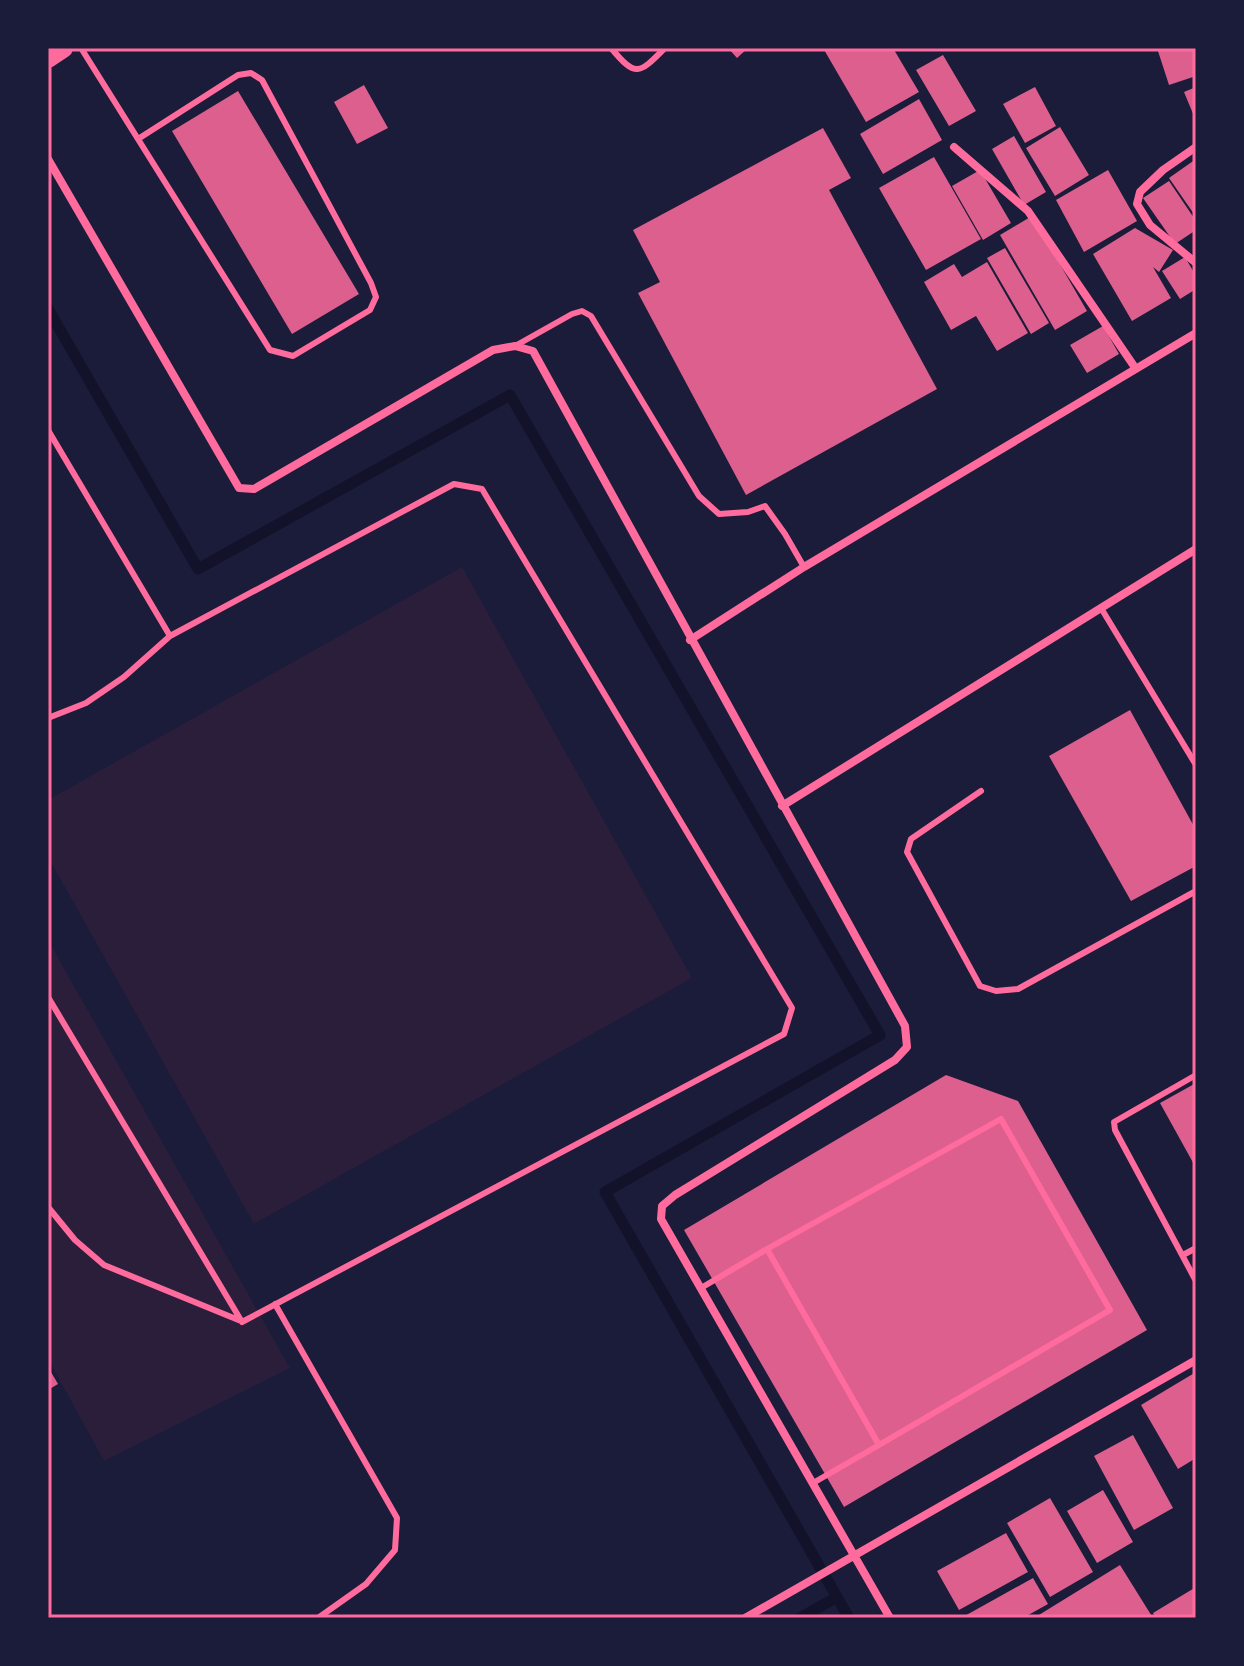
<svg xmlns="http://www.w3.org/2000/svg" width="1244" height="1666" viewBox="0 0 1244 1666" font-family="'Alegreya Sans',sans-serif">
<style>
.green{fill:#2a1e3b}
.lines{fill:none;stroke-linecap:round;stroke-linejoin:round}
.stream{stroke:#12122b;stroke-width:11}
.building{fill:#dd5f8e}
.service{stroke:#ff6b9d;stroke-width:6}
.minor{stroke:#ff6b9d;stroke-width:8}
.primary{stroke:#ff6b9d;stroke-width:20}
.neatline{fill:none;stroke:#ff6b9d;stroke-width:3}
</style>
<rect width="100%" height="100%" fill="#1b1b3a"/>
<path class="green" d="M 462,567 L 692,978 L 254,1224 L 48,857 L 48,800 Z
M 48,940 L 290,1368 L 104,1461 L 48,1359 Z"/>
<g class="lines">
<path class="stream" d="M 48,309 L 198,569 L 510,395 L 880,1035 L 605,1192 L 849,1618
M 800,1618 L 837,1597"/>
</g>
<path class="building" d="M 728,48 L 748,48 L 737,58 Z
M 823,48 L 893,48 L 919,92 L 866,122 Z
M 1157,48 L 1196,48 L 1196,76 L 1169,85 Z
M 943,55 L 976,111 L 949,126 L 916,70 Z
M 364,85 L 388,128 L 357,144 L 334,102 Z
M 1035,87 L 1056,126 L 1025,143 L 1003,104 Z
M 1196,87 L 1196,121 L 1184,92 Z
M 238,91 L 359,294 L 292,334 L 172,131 Z
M 919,99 L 942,140 L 883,174 L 860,134 Z
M 1060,127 L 1089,175 L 1055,196 L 1026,148 Z
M 823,128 L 851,178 L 829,190 L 937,389 L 746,495 L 638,293 L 660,282 L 633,230 Z
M 1014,136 L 1046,192 L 1024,205 L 992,149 Z
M 934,157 L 981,239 L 926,270 L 879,188 Z
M 1196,159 L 1196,217 L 1169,178 Z
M 980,170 L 1011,223 L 983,240 L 952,186 Z
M 1108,170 L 1137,221 L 1084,252 L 1056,200 Z
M 1169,181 L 1196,221 L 1196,230 L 1175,244 L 1143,198 Z
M 1032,216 L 1087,311 L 1055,330 L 1000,235 Z
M 1135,228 L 1173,250 L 1159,272 L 1153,267 L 1171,298 L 1132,321 L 1093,254 Z
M 1005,248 L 1049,323 L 1031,334 L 987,258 Z
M 1185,257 L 1196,276 L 1196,289 L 1180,299 L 1162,271 Z
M 987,262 L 1028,333 L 997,351 L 976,316 L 951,330 L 924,282 L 954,264 L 962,277 Z
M 1103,326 L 1119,354 L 1087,373 L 1070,345 Z
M 1130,710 L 1196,830 L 1196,866 L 1131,901 L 1049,756 Z
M 946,1075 L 1018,1101 L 1147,1330 L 844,1507 L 684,1230 Z
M 1196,1083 L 1196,1168 L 1160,1103 Z
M 48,1367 L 58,1384 L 48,1390 Z
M 1196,1372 L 1196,1458 L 1178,1469 L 1141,1405 Z
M 1133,1435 L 1173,1508 L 1134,1530 L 1094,1456 Z
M 1103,1490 L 1133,1542 L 1097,1563 L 1067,1511 Z
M 1050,1498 L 1093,1572 L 1050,1597 L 1007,1523 Z
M 1006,1533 L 1028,1572 L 959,1610 L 937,1571 Z
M 1120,1565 L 1153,1618 L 1034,1618 Z
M 1033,1578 L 1048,1604 L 1023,1618 L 961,1618 Z
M 1196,1587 L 1196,1618 L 1156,1618 L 1153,1613 Z"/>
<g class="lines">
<path class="service" d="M 81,48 L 270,350 L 293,356 L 370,310 L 376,297 L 371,283 L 262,80 L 251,73 L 238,75 L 138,139
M 611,48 C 636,78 639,74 665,48
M 515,346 L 572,314 L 582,311 L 591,316 L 699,496 L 719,514 L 748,512 L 765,506 L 785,534 L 804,567
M 48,430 L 170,636
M 1101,608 L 1196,765
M 48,718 L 86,703 L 124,677 L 170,636 L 454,484 L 482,489 L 792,1008 L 784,1034 L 242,1322
M 981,791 L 911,839 L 907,852 L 980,986 L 996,991 L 1018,989 L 1196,891
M 48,997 L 242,1322
M 1196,1075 L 1114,1122 L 1115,1130 L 1196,1281
M 48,1207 L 75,1240 L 104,1265 L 241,1321
M 1183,1255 L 1196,1248
M 701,1288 L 767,1249 L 879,1445 L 1110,1310 L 1001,1119 L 767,1249
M 275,1304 L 397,1518 L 395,1550 L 366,1584 L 318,1618
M 813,1483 L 879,1445"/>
<path class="minor" d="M 954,147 L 1028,211 L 1136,369
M 1196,147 L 1163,170 L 1140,192 L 1137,204 L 1150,225 L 1196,263
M 48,159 L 239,488 L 254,489 L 493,350 L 515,346 L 533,351 L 905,1026 L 907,1047 L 895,1060 L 675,1195 L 662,1206 L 661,1219 L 890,1618
M 690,640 L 804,567 L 1196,333
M 782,806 L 1196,549
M 745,1618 L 1196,1360"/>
<path class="primary" d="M 48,58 L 63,48"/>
</g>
<rect width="1244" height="1666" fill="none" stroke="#1b1b3a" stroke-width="100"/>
<rect x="50" y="50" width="1144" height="1566" class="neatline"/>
</svg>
